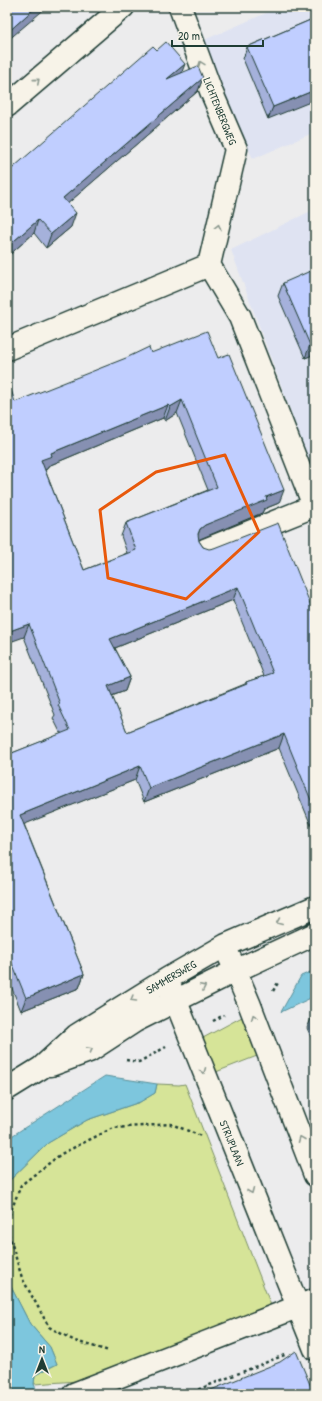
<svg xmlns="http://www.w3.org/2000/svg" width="322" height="1401" viewBox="0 0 322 1401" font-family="'Patrick Hand',sans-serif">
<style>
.built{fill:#dfe3f2}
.green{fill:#d6e498;stroke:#7a9066}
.water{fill:#7dc6dd;stroke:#578f99}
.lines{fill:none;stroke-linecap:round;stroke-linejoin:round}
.minor-casing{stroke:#1f3d34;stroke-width:25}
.path{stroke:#1f3d34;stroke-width:2.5;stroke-dasharray:3 3;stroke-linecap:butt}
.minor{stroke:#f7f3e8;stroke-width:22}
.wall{fill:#a5b1db;stroke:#1f3d34;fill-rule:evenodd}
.shaded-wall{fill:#8690b2;stroke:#1f3d34}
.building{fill:#c0ceff;stroke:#1f3d34;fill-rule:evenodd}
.oneway{stroke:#8b988e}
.marked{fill:none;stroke:#e8590c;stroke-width:3;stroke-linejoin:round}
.labels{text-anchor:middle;stroke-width:3.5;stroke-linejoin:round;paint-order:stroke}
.street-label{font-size:11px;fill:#1f3d34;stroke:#f7f3e8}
</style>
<rect width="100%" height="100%" fill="#ececed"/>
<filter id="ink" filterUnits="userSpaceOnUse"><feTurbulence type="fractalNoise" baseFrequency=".025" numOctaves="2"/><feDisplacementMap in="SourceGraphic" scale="8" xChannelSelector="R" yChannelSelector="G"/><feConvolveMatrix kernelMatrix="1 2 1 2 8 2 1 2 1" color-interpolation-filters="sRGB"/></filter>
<g filter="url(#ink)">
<path class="built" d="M 280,7 L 315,7 L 315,132 L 253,159 L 202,41 Z
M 315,209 L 315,477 L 231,250 Z"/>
<path class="green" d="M 242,1017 L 257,1056 L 216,1072 L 203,1038 Z
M 157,1084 L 179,1085 L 185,1084 L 272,1308 L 78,1381 L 34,1384 L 35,1375 L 57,1364 L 50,1347 L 30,1324 L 7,1279 L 7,1183 L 48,1143 L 87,1120 L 140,1102 L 155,1093 Z"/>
<path class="water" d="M 315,970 L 315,996 L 281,1012 L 301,976 Z
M 105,1076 L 157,1084 L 155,1093 L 140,1102 L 87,1120 L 48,1143 L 7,1183 L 7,1139 Z
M 7,1279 L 30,1324 L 50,1347 L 57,1364 L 35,1375 L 34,1384 L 38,1394 L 7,1394 Z"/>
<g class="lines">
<defs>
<path id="minor" d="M 180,7 L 211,91 L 236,149 L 209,265
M 7,106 L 123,7
M 7,349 L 209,265
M 205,550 L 314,506 L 240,317 L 209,265
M 230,958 L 249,1003 L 315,1175
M 167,979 L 315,1349
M 51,1065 L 89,1051 L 135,1021 L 235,971 L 315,934
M 7,1089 L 41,1068 L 77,1035 L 167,979 L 226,945 L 315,907
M 74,1394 L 315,1300"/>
</defs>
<use href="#minor" class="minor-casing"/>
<path class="path" d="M 273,991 L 279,981
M 213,1021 L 224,1015
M 126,1060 L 139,1062 L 166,1047
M 7,1221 L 21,1185 L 61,1154 L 113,1128 L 171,1124 L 201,1136
M 7,1228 L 22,1278 L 49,1327 L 75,1341 L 109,1351
M 187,1394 L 287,1354"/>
<use href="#minor" class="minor"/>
</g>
<path class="wall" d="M 315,18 L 268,119 L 243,59 L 247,47 Z
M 157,50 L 182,73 L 203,78 L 198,91 L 68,203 L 71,227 L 46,248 L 34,233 L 7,257 L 7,173 Z
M 283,283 L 315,354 L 305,358 L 278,296 Z
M 151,353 L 279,503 L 264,509 L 262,513 L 200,539 L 198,540 L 199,541 L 203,547 L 315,616 L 315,835 L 279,748 L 144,802 L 135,780 L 24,824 L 84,974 L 79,988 L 21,1011 L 7,976 L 7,755 L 61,734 L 53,718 L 55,715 L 24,637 L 15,402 ZM 177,413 L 208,490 L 126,523 L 121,536 L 127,553 L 84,570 L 45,470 L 47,469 L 48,466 L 163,418 L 165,421 ZM 233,600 L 264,676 L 246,682 L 245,684 L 127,732 L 112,696 L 125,691 L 130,677 L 115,648 Z
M 315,1017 L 315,1046 L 307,1028 L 311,1019 Z"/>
<path class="shaded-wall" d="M 36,7 L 47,7 L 7,41 L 7,33 Z
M 185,64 L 180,77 L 167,79 Z
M 203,78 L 198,91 L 58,212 L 63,198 Z
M 315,90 L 315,100 L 268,119 L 273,107 Z
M 76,213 L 71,227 L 46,248 L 51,234 Z
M 38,220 L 34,233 L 7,257 L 7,247 Z
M 315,343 L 315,354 L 305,358 L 310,345 Z
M 182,400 L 177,413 L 165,421 L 170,407 Z
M 168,405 L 163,418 L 48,466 L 47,469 L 36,474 L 41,460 L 51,453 Z
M 284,490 L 279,503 L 264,509 L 262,513 L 200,539 L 195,543 L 200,529 L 205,525 L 266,497 Z
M 238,587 L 233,600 L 105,652 L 110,639 Z
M 29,624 L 24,637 L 7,643 L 7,632 Z
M 130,677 L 125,691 L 103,699 L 108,686 Z
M 284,734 L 279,748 L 144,802 L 149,788 Z
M 140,766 L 135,780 L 15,828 L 20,815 Z
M 84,974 L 79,988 L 21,1011 L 26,998 Z"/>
<path class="building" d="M 7,7 L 36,7 L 7,33 Z
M 315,18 L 315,90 L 273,107 L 247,47 Z
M 166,42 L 185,64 L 167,79 L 198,66 L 203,78 L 63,198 L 76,213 L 51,234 L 38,220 L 7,247 L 7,173 L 153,46 L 157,50 Z
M 315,269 L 315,343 L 310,345 L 283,283 Z
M 207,331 L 218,358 L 229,354 L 284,490 L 266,497 L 267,500 L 205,525 L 200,529 L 198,534 L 199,541 L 203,547 L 209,549 L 214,548 L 278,523 L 315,616 L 315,810 L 284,734 L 149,788 L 140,766 L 20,815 L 84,974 L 26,998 L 7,951 L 7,755 L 70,730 L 58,705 L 60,704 L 29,624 L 7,632 L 7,377 L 15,402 L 126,358 L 149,347 L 151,353 ZM 182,400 L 217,487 L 126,523 L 136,550 L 84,570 L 41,460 L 52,456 L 51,453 L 168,405 L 170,407 ZM 238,587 L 273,673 L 246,682 L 247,684 L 127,732 L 108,686 L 130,677 L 110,639 Z
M 315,1017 L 315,1028 L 311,1019 Z
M 296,1351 L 314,1394 L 201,1394 L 280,1362 Z"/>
<defs><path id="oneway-chevron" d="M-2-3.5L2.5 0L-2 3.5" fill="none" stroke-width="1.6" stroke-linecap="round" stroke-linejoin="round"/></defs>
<g class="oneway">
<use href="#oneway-chevron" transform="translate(201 64) rotate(-110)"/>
<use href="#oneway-chevron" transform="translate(37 81) rotate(-41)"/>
<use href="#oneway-chevron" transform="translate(218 227) rotate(-77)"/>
<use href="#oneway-chevron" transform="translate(279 922) rotate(157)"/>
<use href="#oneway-chevron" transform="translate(203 987) rotate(-26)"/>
<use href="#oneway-chevron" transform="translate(133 999) rotate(149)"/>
<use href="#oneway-chevron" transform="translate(254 1017) rotate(-111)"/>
<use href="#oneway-chevron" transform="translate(90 1050) rotate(-28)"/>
<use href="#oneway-chevron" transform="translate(203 1071) rotate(68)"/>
<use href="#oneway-chevron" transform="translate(301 1139) rotate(-112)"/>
<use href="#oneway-chevron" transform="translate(251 1191) rotate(68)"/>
</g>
</g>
<path class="marked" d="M 225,455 L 259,532 L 186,599 L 108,578 L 100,510 L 156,472 Z"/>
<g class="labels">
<g class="street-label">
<text transform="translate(220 111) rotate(68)" y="4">LICHTENBERGWEG</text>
<text transform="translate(171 977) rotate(-30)" y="4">SAMMERSWEG</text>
<text transform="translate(232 1143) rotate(68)" y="4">STRIJPLAAN</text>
</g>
</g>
<rect width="322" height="1401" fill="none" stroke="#f7f3e8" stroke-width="24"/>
<rect x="12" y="12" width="298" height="1377" fill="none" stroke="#1f3d34" stroke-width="1.5" filter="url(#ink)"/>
<g transform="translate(42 1359)" stroke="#f7f3e8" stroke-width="3" paint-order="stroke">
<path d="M0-3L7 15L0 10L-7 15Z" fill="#1f3d34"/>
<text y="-6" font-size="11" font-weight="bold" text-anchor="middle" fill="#1f3d34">N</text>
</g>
<path d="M172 40v6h91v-6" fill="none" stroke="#1f3d34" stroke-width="2"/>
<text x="178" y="40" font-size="12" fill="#1f3d34" stroke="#f7f3e8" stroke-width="3" paint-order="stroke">20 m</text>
</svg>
